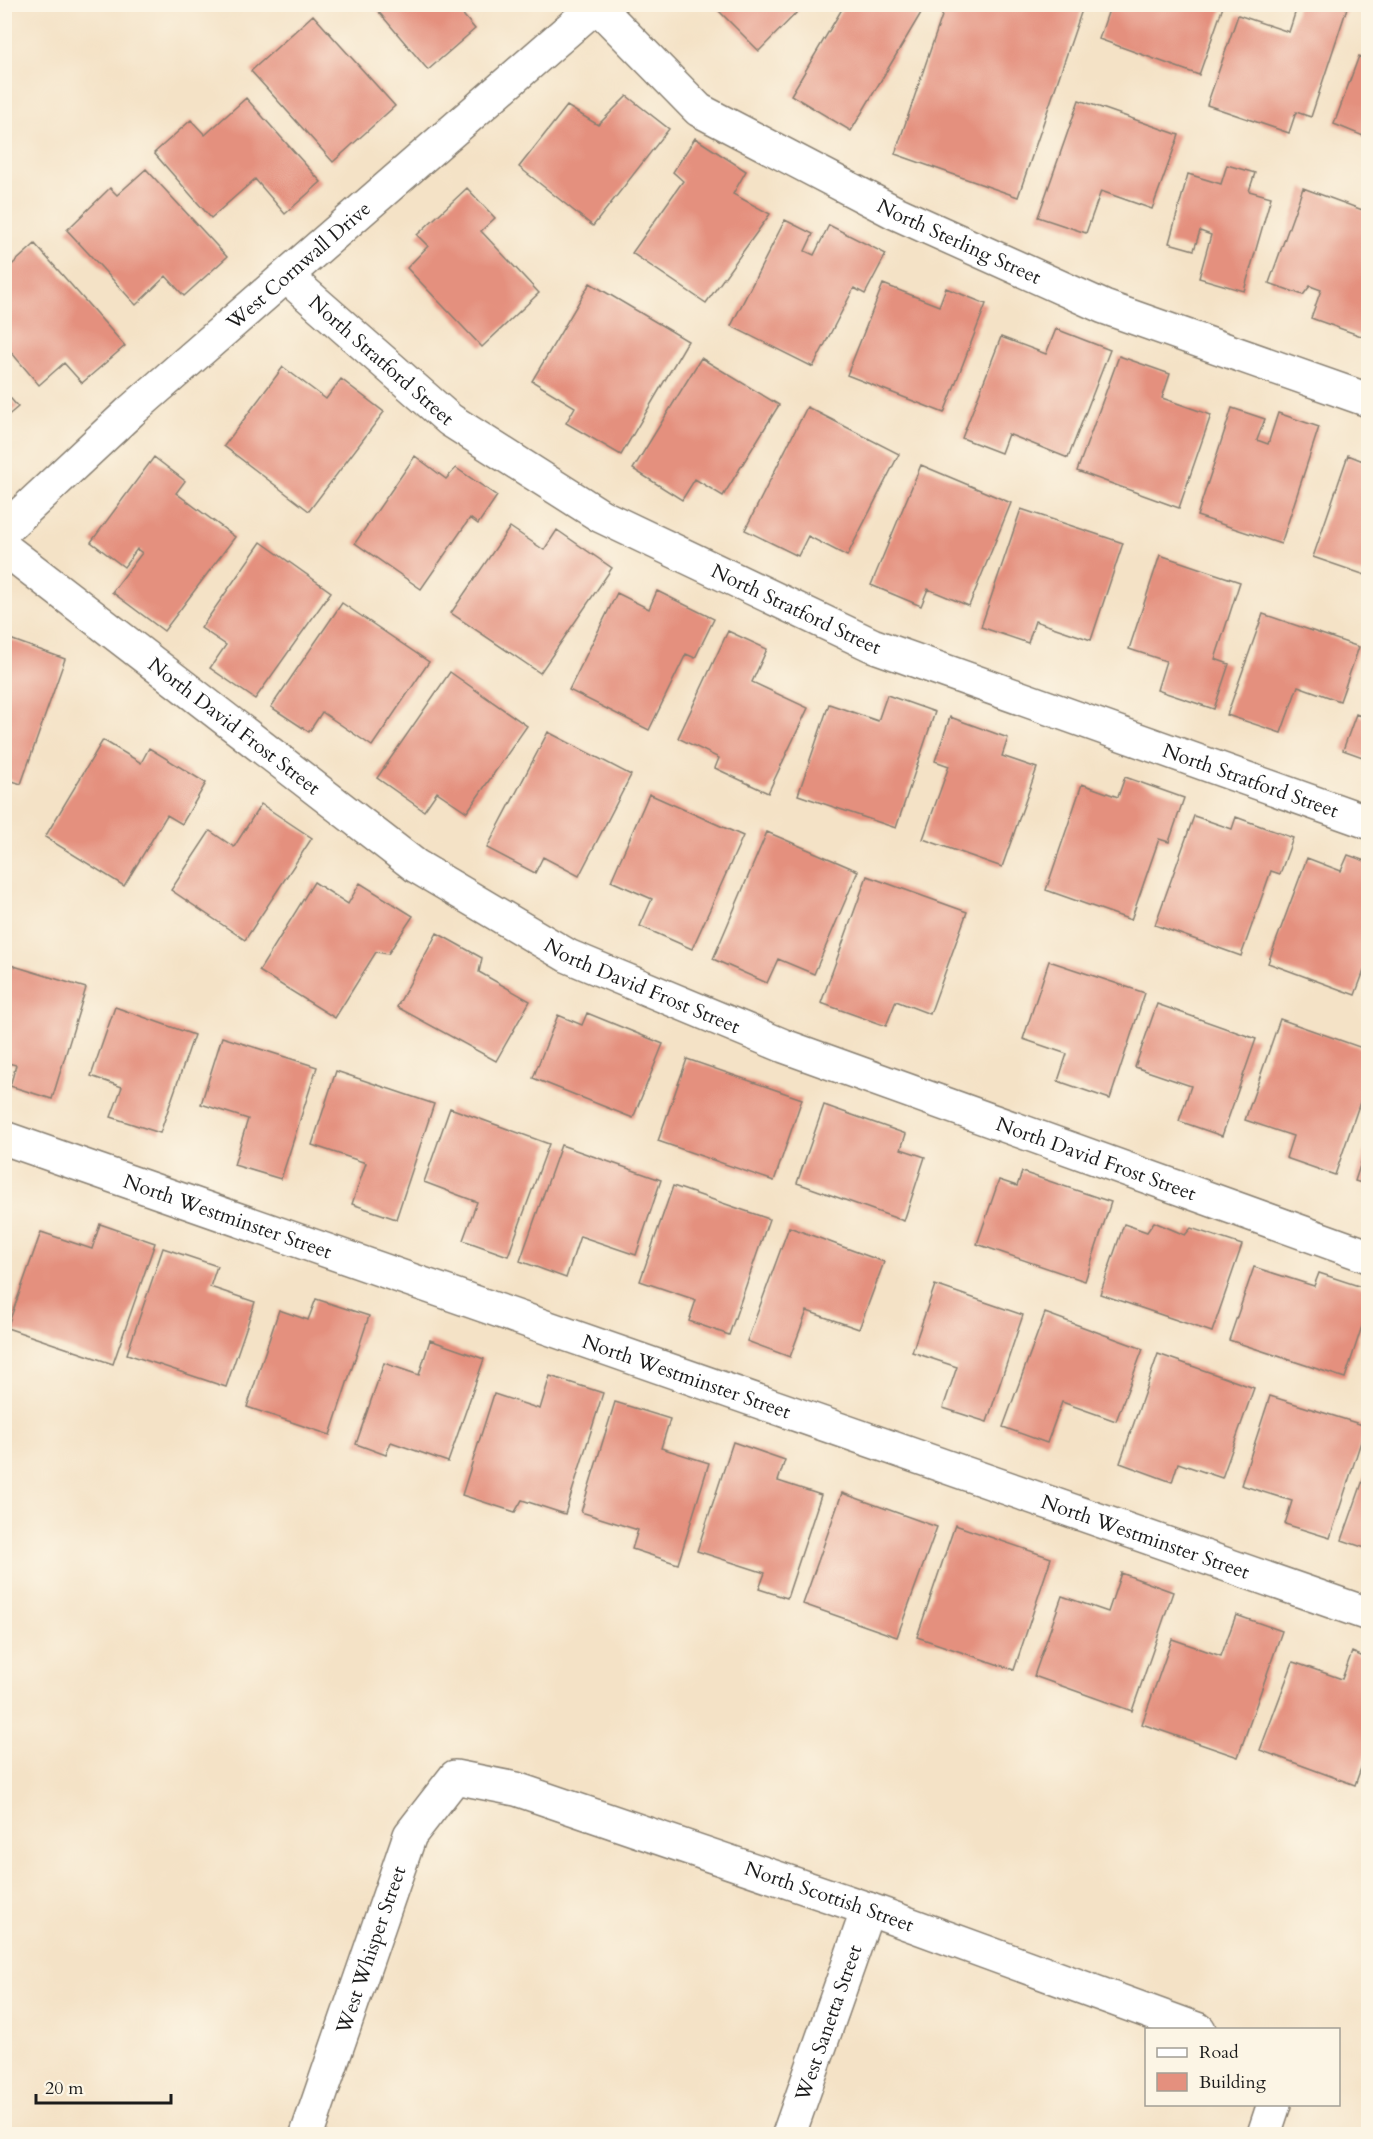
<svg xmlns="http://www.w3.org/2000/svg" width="1373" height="2139" viewBox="0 0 1373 2139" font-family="Cardo,serif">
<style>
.building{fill:#e4907e}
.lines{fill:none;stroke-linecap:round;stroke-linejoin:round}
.street-casing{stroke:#887f71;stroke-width:36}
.street{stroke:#fff;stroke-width:33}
.labels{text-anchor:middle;stroke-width:4.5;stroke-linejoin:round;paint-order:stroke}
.street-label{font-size:20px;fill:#1c1c1c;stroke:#fcf5e5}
</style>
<rect width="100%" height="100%" fill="#fcf5e5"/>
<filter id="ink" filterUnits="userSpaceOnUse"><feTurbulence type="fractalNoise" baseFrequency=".0167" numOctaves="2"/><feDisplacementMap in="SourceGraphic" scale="12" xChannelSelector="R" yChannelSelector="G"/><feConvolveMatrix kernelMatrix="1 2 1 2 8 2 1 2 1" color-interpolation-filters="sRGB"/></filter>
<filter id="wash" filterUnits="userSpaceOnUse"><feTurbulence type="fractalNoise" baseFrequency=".008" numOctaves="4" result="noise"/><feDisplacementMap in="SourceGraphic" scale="24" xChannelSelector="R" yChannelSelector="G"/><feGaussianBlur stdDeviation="1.35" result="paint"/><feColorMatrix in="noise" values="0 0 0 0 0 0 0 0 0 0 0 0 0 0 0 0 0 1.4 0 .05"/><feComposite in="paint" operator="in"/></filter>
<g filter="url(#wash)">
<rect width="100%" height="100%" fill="#f4e2c6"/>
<g id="blocks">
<path class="building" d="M 372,4 L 454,4 L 475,29 L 428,70 Z
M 712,4 L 805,4 L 759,51 Z
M 845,4 L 906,4 L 921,13 L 851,131 L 791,95 Z
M 946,4 L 1084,4 L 1018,197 L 895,154 Z
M 1111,4 L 1224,4 L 1199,75 L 1099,39 Z
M 1298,4 L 1348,5 L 1311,117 L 1296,112 L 1289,133 L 1207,105 L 1238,15 L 1289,32 Z
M 313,15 L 395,106 L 333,162 L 251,71 Z
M 1359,56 L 1368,60 L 1368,138 L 1334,124 Z
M 627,96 L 669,129 L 593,226 L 519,167 L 567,106 L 598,125 Z
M 246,98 L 321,182 L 285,214 L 255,179 L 211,218 L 154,153 L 191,120 L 205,135 Z
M 1079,100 L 1179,135 L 1152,209 L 1101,191 L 1086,233 L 1038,217 Z
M 695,138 L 746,171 L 733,194 L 770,214 L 706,303 L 632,253 L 683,181 L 673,172 Z
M 1227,165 L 1255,173 L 1249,191 L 1271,197 L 1244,291 L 1199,278 L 1211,235 L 1200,231 L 1194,250 L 1169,243 L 1188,174 L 1221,184 Z
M 146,169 L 227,257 L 184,296 L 166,276 L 136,305 L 67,230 L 110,188 L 117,195 Z
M 467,188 L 495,218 L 481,231 L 539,293 L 482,347 L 407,268 L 428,246 L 417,235 Z
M 1303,188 L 1368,212 L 1368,324 L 1364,337 L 1311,318 L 1321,290 L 1310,286 L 1303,295 L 1269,283 Z
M 785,220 L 813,234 L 805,251 L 814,255 L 829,225 L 886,254 L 865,294 L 854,288 L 813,367 L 731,326 Z
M 35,244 L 125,346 L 82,383 L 64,363 L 39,385 L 5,345 L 5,271 Z
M 590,283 L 688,341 L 621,455 L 566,423 L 575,407 L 532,381 Z
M 883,284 L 939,306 L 946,288 L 986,304 L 944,413 L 847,375 Z
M 1056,329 L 1110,350 L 1068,458 L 1008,434 L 1001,453 L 962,438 L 1001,337 L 1046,354 Z
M 1119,356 L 1170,374 L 1162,398 L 1211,415 L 1179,508 L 1077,471 Z
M 701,358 L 779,405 L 723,496 L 695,479 L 682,500 L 633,469 Z
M 283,367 L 326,399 L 341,379 L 384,412 L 309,511 L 224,446 Z
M 5,392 L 18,407 L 5,418 Z
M 807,407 L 899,454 L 847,556 L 808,536 L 798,556 L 745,530 Z
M 1232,408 L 1265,419 L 1257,440 L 1268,444 L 1278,413 L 1319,427 L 1281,544 L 1197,516 Z
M 1348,455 L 1368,463 L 1368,576 L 1313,557 Z
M 415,456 L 446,479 L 456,468 L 497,496 L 478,524 L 470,518 L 421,589 L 355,543 Z
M 154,457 L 185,481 L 176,493 L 235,537 L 164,631 L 112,592 L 142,553 L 137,549 L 124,567 L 91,542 Z
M 921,465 L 1011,503 L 969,606 L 928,589 L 921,606 L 871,585 Z
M 1021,509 L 1123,543 L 1091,640 L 1035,621 L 1028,643 L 981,627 Z
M 510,527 L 544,550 L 557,530 L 612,568 L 540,673 L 451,613 Z
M 261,542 L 331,592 L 255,699 L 210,668 L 226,645 L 201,628 Z
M 1160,555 L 1240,582 L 1215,659 L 1229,664 L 1214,709 L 1157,690 L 1166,661 L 1129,649 Z
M 657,591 L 714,619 L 695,658 L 686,654 L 649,730 L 569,690 L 617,593 L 649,609 Z
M 342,603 L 429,662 L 372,746 L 322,712 L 309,732 L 271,707 Z
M 1263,614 L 1359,647 L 1340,701 L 1298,686 L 1281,733 L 1227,715 Z
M 728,631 L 767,649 L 752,682 L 808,708 L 768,793 L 715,768 L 719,758 L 678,738 Z
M 10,639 L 65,659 L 21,784 L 4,778 L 4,655 Z
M 450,672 L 527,726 L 467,812 L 437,792 L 424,811 L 377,778 Z
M 887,695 L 935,712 L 896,828 L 798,795 L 829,704 L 878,721 Z
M 1368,710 L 1368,759 L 1343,750 L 1356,714 L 1366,718 Z
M 950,717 L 1008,738 L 1002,756 L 1037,768 L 1002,867 L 923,839 L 949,766 L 935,761 Z
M 548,732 L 631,775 L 579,876 L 543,857 L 535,873 L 487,848 Z
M 103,740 L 141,763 L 149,748 L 206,783 L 182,824 L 167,815 L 124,886 L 45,837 Z
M 1125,777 L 1184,798 L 1169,842 L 1159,839 L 1131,920 L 1046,890 L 1082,784 L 1118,797 Z
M 649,794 L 743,836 L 692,949 L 640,926 L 652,899 L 611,881 Z
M 261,804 L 312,838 L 245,940 L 171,890 L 210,831 L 234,847 Z
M 1194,816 L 1232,829 L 1236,817 L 1293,838 L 1280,874 L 1271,871 L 1241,956 L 1155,925 Z
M 767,832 L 858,871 L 814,974 L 778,959 L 767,983 L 713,959 Z
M 1348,855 L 1368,862 L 1368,960 L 1355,995 L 1268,963 L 1307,858 L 1341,871 Z
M 867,876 L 967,912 L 930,1014 L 896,1001 L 886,1026 L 821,1003 Z
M 314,882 L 348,904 L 360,883 L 413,916 L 388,954 L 376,952 L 335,1018 L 259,971 Z
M 437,933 L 482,958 L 479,972 L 530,1001 L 496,1061 L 397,1007 Z
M 1049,961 L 1145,993 L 1110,1099 L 1058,1081 L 1067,1054 L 1023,1039 Z
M 4,963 L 86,988 L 52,1099 L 10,1086 L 16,1065 L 4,1062 Z
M 1157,1004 L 1256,1039 L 1222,1136 L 1179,1121 L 1191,1086 L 1135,1067 Z
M 115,1007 L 194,1035 L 160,1133 L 111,1117 L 122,1087 L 91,1076 Z
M 587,1013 L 663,1044 L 633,1118 L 533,1078 L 558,1015 L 582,1025 Z
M 1280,1019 L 1368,1050 L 1368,1079 L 1335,1175 L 1286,1158 L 1293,1136 L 1245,1120 Z
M 222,1037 L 317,1067 L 281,1179 L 234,1165 L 248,1119 L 201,1104 Z
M 687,1059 L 802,1099 L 774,1181 L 658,1141 Z
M 336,1071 L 434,1104 L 396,1219 L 352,1204 L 366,1163 L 312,1145 Z
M 824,1105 L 906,1134 L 901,1149 L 925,1157 L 904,1221 L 797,1183 Z
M 450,1108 L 549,1144 L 508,1256 L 463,1240 L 477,1202 L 424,1182 Z
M 1368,1141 L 1368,1185 L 1355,1181 Z
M 561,1145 L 661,1180 L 636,1255 L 580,1236 L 566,1278 L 520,1261 Z
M 1022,1172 L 1111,1202 L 1085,1281 L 977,1244 L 999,1180 L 1017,1186 Z
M 673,1186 L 769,1219 L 729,1335 L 689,1321 L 696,1300 L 640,1281 Z
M 1154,1222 L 1185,1235 L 1191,1228 L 1242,1245 L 1212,1332 L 1100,1294 L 1124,1224 L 1147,1232 Z
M 100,1224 L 155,1243 L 113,1364 L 7,1328 L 41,1232 L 92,1249 Z
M 789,1227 L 884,1262 L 859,1329 L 807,1311 L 790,1357 L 747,1341 Z
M 163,1248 L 217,1266 L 210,1287 L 255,1302 L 226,1387 L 127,1354 Z
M 1254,1267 L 1314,1286 L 1319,1273 L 1368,1289 L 1368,1308 L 1345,1378 L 1229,1340 Z
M 935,1285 L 1023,1315 L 987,1422 L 943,1408 L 957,1367 L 912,1352 Z
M 316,1299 L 369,1316 L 330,1435 L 247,1407 L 279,1310 L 308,1320 Z
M 1045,1313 L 1143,1349 L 1116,1421 L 1062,1402 L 1047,1443 L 1003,1427 Z
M 430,1340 L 484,1359 L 448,1462 L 391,1442 L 386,1455 L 356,1444 L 384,1363 L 419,1375 Z
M 1158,1354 L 1254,1388 L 1222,1478 L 1178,1463 L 1172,1482 L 1120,1463 Z
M 550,1376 L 603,1393 L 565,1514 L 522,1500 L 515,1512 L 462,1495 L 494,1394 L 540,1409 Z
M 1270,1396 L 1366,1426 L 1330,1538 L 1285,1524 L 1292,1501 L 1241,1485 Z
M 615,1402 L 670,1419 L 661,1448 L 709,1463 L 678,1564 L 632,1549 L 638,1530 L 581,1512 Z
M 733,1442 L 785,1460 L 778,1481 L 821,1495 L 787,1598 L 759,1589 L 765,1573 L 697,1551 Z
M 1368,1466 L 1368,1549 L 1342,1540 Z
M 842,1493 L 937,1527 L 897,1637 L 803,1604 Z
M 955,1525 L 1051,1558 L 1014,1670 L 917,1637 Z
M 1121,1573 L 1173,1592 L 1132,1711 L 1034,1676 L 1062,1596 L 1108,1612 Z
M 1236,1615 L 1282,1631 L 1238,1757 L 1142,1724 L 1172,1639 L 1221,1656 Z
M 1352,1652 L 1368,1659 L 1368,1748 L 1355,1785 L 1260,1750 L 1293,1662 L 1342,1679 Z"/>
</g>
</g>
<g filter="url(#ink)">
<use href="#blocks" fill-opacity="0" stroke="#887f71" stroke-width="1.5"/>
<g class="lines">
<defs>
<g id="street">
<path id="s1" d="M 595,4 L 699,110 L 894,212 L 1104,307 L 1368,400"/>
<path id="s2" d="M 287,277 L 450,420 L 601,516 L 872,645 L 1368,822"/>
<path id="s3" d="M 4,530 L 131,411 L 598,4"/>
<path id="s4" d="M 4,548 L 416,866 L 568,956 L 784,1046 L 1368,1256"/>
<path id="s5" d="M 4,1138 L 1368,1614"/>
<path id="s6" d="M 307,2134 L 410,1835 L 455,1777 L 516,1789 L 868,1909 L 1199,2030"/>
<path id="s7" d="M 789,2134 L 868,1909"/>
<path d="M 1264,2134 L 1274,2104"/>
</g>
</defs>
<use href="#street" class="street-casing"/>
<use href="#street" class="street"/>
</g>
</g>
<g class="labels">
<g class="street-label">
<text dy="7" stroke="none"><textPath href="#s1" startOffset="440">North Sterling Street</textPath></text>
<text dy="7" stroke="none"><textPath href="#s3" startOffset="396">West Cornwall Drive</textPath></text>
<text dy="7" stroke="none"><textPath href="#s2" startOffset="126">North Stratford Street</textPath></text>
<text dy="7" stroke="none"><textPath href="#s2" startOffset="612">North Stratford Street</textPath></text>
<text dy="7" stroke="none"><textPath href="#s4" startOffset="291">North David Frost Street</textPath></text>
<text dy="7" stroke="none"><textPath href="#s2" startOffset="1098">North Stratford Street</textPath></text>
<text dy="7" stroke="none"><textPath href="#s4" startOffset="777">North David Frost Street</textPath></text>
<text dy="7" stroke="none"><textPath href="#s4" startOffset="1263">North David Frost Street</textPath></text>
<text dy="7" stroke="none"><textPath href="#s5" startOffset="237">North Westminster Street</textPath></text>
<text dy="7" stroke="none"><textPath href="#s5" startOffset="723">North Westminster Street</textPath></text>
<text dy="7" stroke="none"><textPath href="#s5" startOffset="1209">North Westminster Street</textPath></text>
<text dy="7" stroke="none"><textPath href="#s6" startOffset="783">North Scottish Street</textPath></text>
<text dy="7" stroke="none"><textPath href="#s6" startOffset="195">West Whisper Street</textPath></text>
<text dy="7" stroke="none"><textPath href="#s7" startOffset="118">West Sanetta Street</textPath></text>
</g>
</g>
<rect width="1373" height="2139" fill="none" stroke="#fcf5e5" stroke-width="24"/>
<rect x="1145" y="2028" width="195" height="78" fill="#fcf5e5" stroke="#a29e95" stroke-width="1.5"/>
<rect x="1157" y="2048" width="30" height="9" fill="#ffffff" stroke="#a29e95" stroke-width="1.5"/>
<text x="1199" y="2058" font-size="18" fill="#1c1c1c">Road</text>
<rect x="1157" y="2073" width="30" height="18" fill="#e4907e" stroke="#a29e95" stroke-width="1.5"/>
<text x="1199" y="2088" font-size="18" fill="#1c1c1c">Building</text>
<path d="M36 2094v9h135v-9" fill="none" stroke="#1c1c1c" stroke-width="3"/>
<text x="45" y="2094" font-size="18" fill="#1c1c1c" stroke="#fcf5e5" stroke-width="4.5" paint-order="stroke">20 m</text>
</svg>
